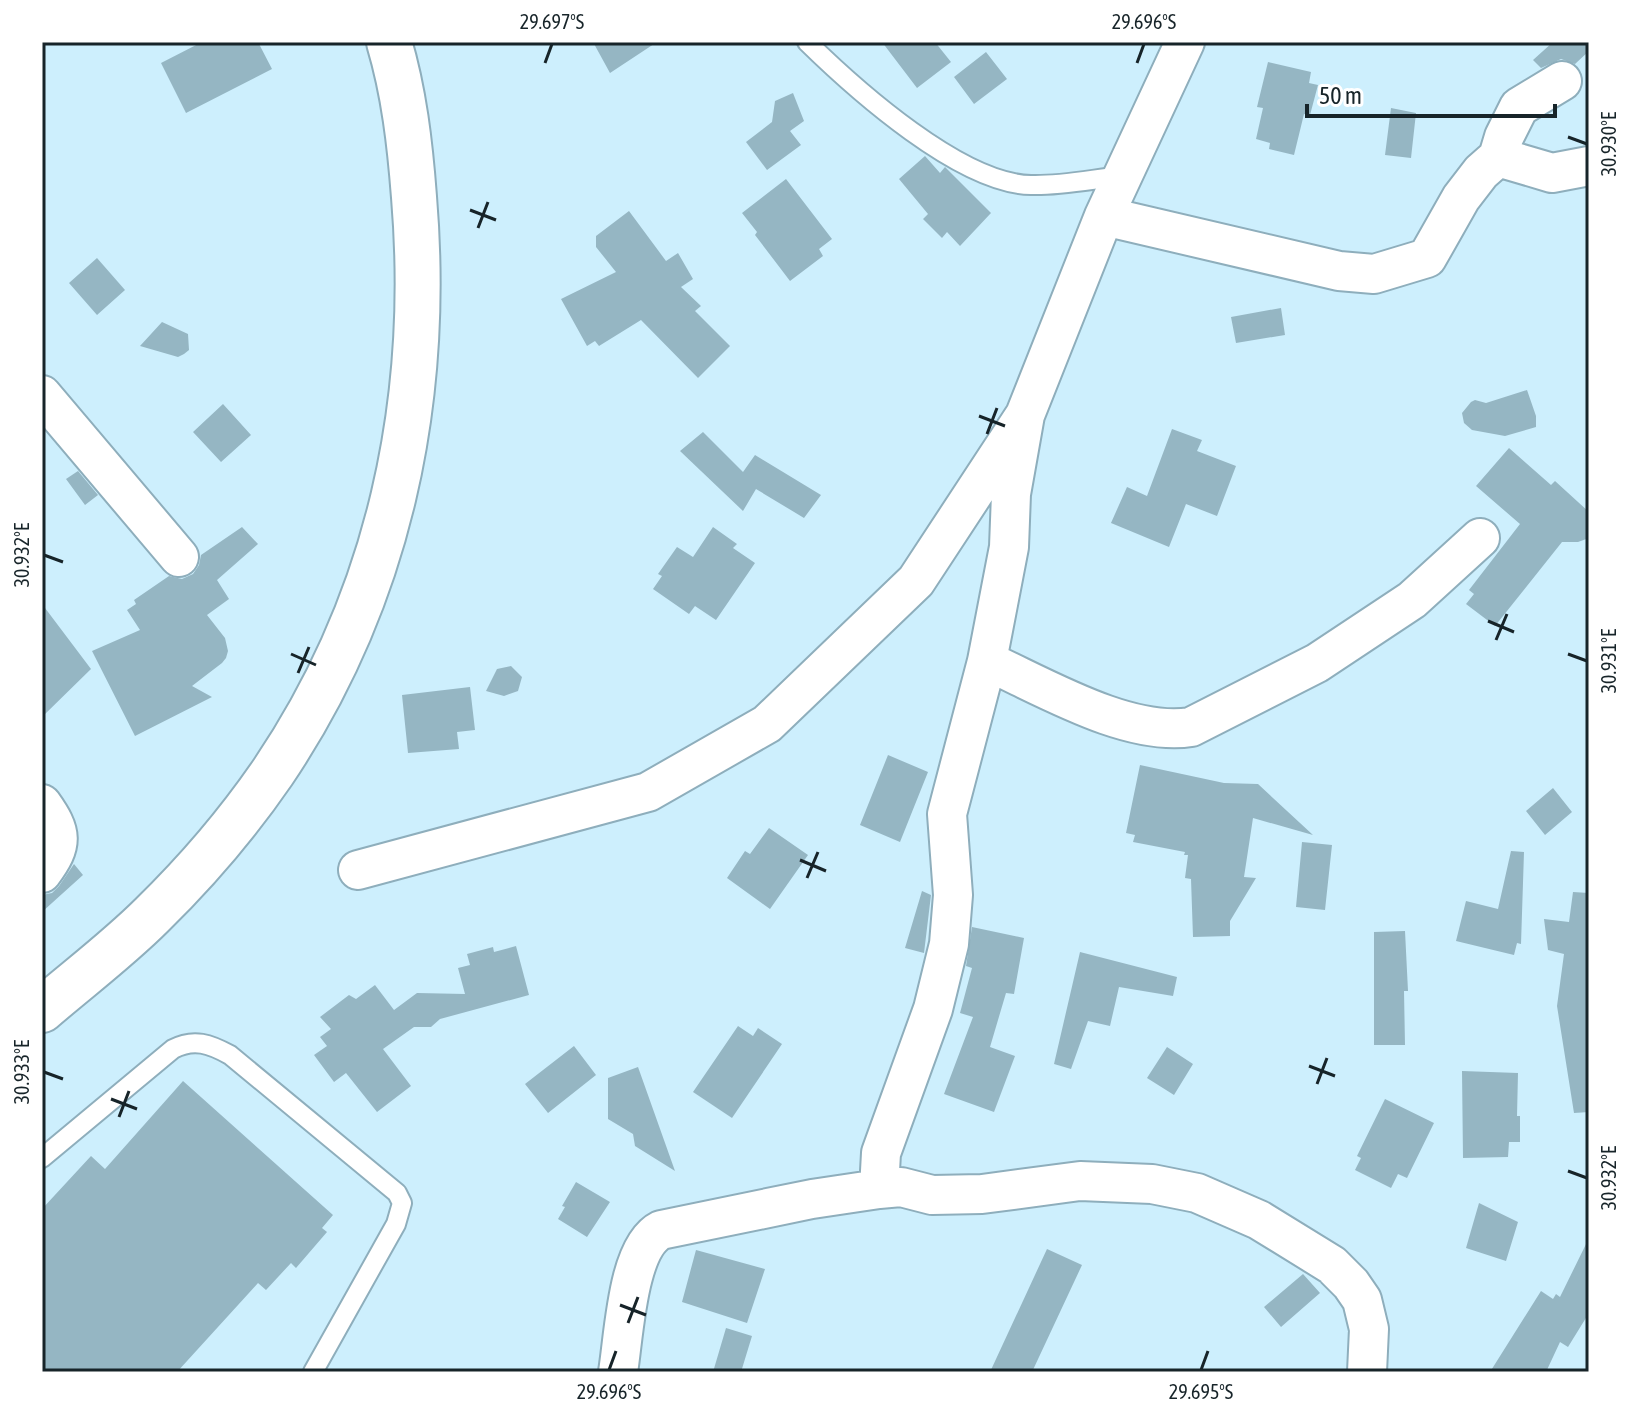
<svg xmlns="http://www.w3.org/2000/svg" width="1631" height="1414" viewBox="0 0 1631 1414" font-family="'Asap Condensed',sans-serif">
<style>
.building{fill:#95b6c3}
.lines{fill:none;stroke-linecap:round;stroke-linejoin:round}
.lane-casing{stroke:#8eaebc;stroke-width:22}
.street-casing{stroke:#8eaebc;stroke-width:42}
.secondary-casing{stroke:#8eaebc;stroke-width:48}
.lane{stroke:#fff;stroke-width:18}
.street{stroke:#fff;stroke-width:38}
.secondary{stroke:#fff;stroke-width:44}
.ticks{fill:none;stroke:#172429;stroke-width:3}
.neatline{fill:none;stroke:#172429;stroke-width:3}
.ticks-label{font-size:20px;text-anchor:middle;fill:#172429}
</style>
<rect width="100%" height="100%" fill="#cdeffd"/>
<path class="building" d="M 202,42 L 258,42 L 272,69 L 186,113 L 161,63 Z
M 593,42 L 657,42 L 610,73 Z
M 882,42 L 935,42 L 951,62 L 917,88 Z
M 1553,42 L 1589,42 L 1589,51 L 1575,64 L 1561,59 L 1541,68 L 1533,60 Z
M 986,52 L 1007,79 L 974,104 L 954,77 Z
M 1268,62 L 1311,72 L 1309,83 L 1318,85 L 1310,115 L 1304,114 L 1294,155 L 1269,149 L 1270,143 L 1256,139 L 1263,108 L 1257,107 Z
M 793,93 L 804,121 L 790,131 L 801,145 L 767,170 L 746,142 L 772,122 L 775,101 Z
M 1391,108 L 1416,113 L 1411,158 L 1385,155 Z
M 925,156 L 940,173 L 945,167 L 991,213 L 960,246 L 947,232 L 942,238 L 923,219 L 928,214 L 899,179 Z
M 786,179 L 832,239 L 819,249 L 823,256 L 790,281 L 755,235 L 757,232 L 742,213 Z
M 629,211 L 666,261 L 678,253 L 693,279 L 681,287 L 701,306 L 695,311 L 730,346 L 698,378 L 641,320 L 599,346 L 595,341 L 587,346 L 561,299 L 616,272 L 596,247 L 596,236 Z
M 97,258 L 125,290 L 97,315 L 69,283 Z
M 1281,308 L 1285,335 L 1236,343 L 1231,317 Z
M 162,322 L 188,334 L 189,350 L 184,354 L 178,357 L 140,346 Z
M 1527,390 L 1536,416 L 1536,427 L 1505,436 L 1472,430 L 1464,423 L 1462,413 L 1471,402 L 1475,400 L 1486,403 Z
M 223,404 L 251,435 L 221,462 L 193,432 Z
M 1172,429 L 1202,440 L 1197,451 L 1236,466 L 1217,516 L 1186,504 L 1169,547 L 1111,523 L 1127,487 L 1147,496 Z
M 703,432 L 743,472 L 755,455 L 821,495 L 804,518 L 756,489 L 743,511 L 680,451 Z
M 1509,448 L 1551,485 L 1555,481 L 1589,512 L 1589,538 L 1578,542 L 1562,542 L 1495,626 L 1466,604 L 1474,594 L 1469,590 L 1520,524 L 1476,486 Z
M 78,471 L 98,495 L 85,505 L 66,479 Z
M 242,527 L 258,544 L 217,580 L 229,599 L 207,615 L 225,638 L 228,651 L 226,658 L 222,663 L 192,686 L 212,697 L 135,736 L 92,651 L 140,630 L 127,610 L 136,604 L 134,600 L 169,576 L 182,579 L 193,574 L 199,565 L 201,555 Z
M 713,527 L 737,544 L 733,548 L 755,563 L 716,620 L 695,606 L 689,614 L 653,589 L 662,576 L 658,574 L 677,547 L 693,557 Z
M 42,604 L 91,669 L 42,717 Z
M 511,666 L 522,677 L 518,691 L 504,696 L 486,691 L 497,669 Z
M 470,687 L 475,730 L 457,732 L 459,749 L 408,753 L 402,695 Z
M 888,755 L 928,772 L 900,842 L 860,825 Z
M 1140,765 L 1224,783 L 1258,784 L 1313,835 L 1253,818 L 1244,877 L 1256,878 L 1230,921 L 1230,936 L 1193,937 L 1191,879 L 1185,878 L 1188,855 L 1184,855 L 1185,852 L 1133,842 L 1135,835 L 1126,833 Z
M 1553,788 L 1572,812 L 1545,835 L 1526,811 Z
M 769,828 L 808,855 L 770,909 L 727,878 L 745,851 L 750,854 Z
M 1302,842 L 1332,845 L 1325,910 L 1296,907 Z
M 1511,851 L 1524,852 L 1521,944 L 1517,943 L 1514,955 L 1456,941 L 1466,901 L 1498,909 Z
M 74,864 L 83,875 L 42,912 L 42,895 L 52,893 L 59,886 Z
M 922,891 L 931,895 L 924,953 L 905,948 Z
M 1573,892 L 1589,893 L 1589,1112 L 1574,1113 L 1557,1006 L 1564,954 L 1548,950 L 1544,919 L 1569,922 Z
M 972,927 L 1024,938 L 1014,994 L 1006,993 L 990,1047 L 1015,1056 L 994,1112 L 944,1094 L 973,1017 L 960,1013 L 972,968 L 966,966 Z
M 1405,931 L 1408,991 L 1404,991 L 1405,1045 L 1374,1045 L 1374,932 Z
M 516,946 L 529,995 L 440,1019 L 431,1027 L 414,1027 L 383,1049 L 411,1086 L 377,1112 L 346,1073 L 334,1082 L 314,1055 L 327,1046 L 320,1037 L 331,1029 L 320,1017 L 349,995 L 356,999 L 375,985 L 394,1010 L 417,993 L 465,994 L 458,968 L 470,965 L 467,954 L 493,947 L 494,952 Z
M 1080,952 L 1177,977 L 1173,996 L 1119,987 L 1110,1026 L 1088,1021 L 1071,1069 L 1054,1064 Z
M 738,1026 L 753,1036 L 758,1028 L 782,1044 L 732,1118 L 693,1092 Z
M 574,1046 L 596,1075 L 548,1113 L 525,1084 Z
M 1167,1047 L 1193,1064 L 1174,1095 L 1147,1078 Z
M 638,1067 L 675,1171 L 635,1146 L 633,1134 L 608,1119 L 608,1078 Z
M 1462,1071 L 1518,1073 L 1517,1116 L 1520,1116 L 1520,1142 L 1509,1142 L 1508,1157 L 1463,1158 Z
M 183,1081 L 333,1215 L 322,1228 L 327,1232 L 296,1268 L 291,1263 L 266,1290 L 258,1283 L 177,1372 L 42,1372 L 42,1209 L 91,1156 L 105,1169 Z
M 1385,1099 L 1434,1123 L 1407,1178 L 1398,1174 L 1391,1188 L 1355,1170 L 1361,1158 L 1357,1156 Z
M 576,1182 L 610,1202 L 587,1237 L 558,1219 L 565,1207 L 562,1206 Z
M 1479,1203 L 1518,1222 L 1506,1261 L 1466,1248 Z
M 1589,1238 L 1589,1313 L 1568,1347 L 1560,1342 L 1546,1372 L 1490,1372 L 1541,1291 L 1553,1299 L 1556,1294 L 1560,1297 Z
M 1047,1249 L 1082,1265 L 1032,1372 L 990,1372 Z
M 696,1250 L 765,1269 L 747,1323 L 682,1302 Z
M 1303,1274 L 1320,1293 L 1281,1327 L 1264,1307 Z
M 726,1328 L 752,1336 L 741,1372 L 713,1372 Z"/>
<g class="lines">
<defs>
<path id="lane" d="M 807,42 C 856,90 961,184 1031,185 C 1061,186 1093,179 1123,176
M 42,1158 L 173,1049 C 194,1038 210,1044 230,1055 L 397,1193 L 402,1203 L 396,1224 L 313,1372"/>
<path id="street" d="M 1498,157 L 1552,173 L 1589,166
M 1104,216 L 1339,271 L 1374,274 L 1427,258 L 1461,198 L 1481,172 L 1498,157 L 1504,137 L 1519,107 L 1562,81
M 42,395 L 179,557
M 1025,415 L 1011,494 L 1009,547 L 987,661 L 947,814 L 953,895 L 949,944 L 933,1009 L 881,1153 L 879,1189 L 901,1187 L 932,1195 L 982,1194 L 1080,1181 L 1152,1184 L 1197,1193 L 1259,1220 L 1332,1265 L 1351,1284 L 1362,1300 L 1369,1329 L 1367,1372
M 987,661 C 1044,687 1128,737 1191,727 L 1317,663 L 1412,600 L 1480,538
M 42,804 C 62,832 64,844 42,873
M 358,870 L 648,792 L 767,724 L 916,581 L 1025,415 L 1104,216 L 1185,42
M 618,1372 C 624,1336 627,1247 661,1230 L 812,1199 L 879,1189"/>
<path id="secondary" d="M 42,1010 C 78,979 118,949 152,915 C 196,872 238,823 273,772 C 389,600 431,402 414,197 C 410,144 404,92 389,42"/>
</defs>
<use href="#lane" class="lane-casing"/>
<use href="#street" class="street-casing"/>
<use href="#secondary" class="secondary-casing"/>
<use href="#lane" class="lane"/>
<use href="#street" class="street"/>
<use href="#secondary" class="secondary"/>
</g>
<path class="ticks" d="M 545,63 L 552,44M 1137,63 L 1144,44M 1568,137 L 1587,144M 470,210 L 496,220M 478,228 L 488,202M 979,416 L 1005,426M 987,434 L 997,408M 44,555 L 63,562M 1488,621 L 1514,632M 1496,640 L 1507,614M 291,654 L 316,665M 1568,654 L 1587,661M 298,673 L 309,647M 800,860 L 826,871M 807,878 L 818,852M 1309,1066 L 1335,1076M 44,1072 L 63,1079M 1317,1084 L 1327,1058M 111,1099 L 137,1109M 119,1117 L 129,1091M 1568,1171 L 1587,1178M 620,1305 L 646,1315M 628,1323 L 638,1297M 609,1370 L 616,1351M 1201,1370 L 1208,1351"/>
<rect width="1631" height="1414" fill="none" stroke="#ffffff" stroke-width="88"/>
<path d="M1307 104v12h248v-12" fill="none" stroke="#172429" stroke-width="4"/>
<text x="1319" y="104" font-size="24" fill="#172429" stroke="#ffffff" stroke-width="6" paint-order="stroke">50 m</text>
<rect x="44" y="44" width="1543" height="1326" class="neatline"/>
<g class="ticks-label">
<text x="552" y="29">29.697°S</text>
<text x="1144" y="29">29.696°S</text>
<text transform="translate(1609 144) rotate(-90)" y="7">30.930°E</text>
<text transform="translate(22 555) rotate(-90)" y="7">30.932°E</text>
<text transform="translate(1609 661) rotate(-90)" y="7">30.931°E</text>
<text transform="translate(22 1072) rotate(-90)" y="7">30.933°E</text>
<text transform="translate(1609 1178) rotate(-90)" y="7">30.932°E</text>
<text x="609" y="1399">29.696°S</text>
<text x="1201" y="1399">29.695°S</text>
</g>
</svg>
